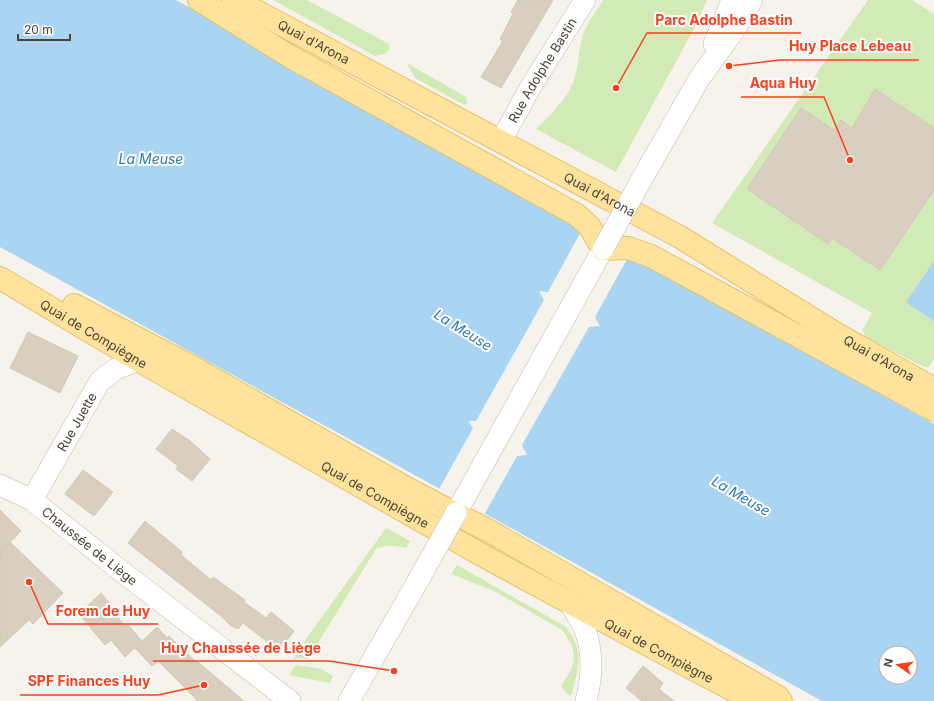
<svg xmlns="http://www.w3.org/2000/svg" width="934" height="701" viewBox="0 0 934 701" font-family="Inter,sans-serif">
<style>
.green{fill:#d2eab5}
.water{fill:#a9d4f2;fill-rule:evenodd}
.pier{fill:#f6f3ec}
.building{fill:#d8cfc1;stroke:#d3c7b4}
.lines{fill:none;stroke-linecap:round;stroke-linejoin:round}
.minor-casing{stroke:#c2bbae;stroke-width:22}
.major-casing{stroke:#e6c16a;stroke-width:24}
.minor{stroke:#fff;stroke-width:21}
.major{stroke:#ffe39c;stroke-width:22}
.minor-bridge-casing{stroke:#c2bbae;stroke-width:22;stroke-linecap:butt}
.minor-bridge{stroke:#fff;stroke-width:21}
.labels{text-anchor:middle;stroke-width:4;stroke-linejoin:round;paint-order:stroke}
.street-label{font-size:13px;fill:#4b4439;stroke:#fff}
.water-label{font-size:14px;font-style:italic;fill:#2e7ab2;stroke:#fff}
.leader{fill:none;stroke:#fc3f1d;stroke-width:1.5}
.callout-dot{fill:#fc3f1d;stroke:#fff;stroke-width:1.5}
.callout-label{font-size:14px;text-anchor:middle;font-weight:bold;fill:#fc3f1d;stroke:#fff;stroke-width:4;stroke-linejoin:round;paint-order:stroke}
</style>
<rect width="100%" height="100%" fill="#f6f3ec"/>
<path class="green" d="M 273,0 L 307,0 L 389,44 C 391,54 384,54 375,56 Z
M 603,0 L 707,0 L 696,25 L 616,172 L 536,129 C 550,115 565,101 573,83 C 579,68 578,52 582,38 C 586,24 596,12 603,0 Z
M 868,0 L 912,0 L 934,14 L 934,359 L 928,368 L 918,364 L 865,337 L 863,329 L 872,313 L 712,223 Z
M 407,63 L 466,97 L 467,103 L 465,105 L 459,102 L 415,78 Z
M 386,528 L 410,541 L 406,548 C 394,546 387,544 376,549 L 308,659 L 298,658 L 293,661 L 306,639 Z
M 457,565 L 566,627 C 585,652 578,667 572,694 L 570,696 L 562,688 L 561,685 C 578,664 578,651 562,630 L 494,591 L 451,574 Z
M 296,665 L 322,669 L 333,676 L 330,683 L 289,675 Z"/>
<path class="water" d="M 0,0 L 176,0 L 934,424 L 934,701 L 822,701 L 502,523 L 0,247 ZM 886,653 L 910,653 L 910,677 L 886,677 Z
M 934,261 L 934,321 L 906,302 Z"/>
<path class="pier" d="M 584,226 L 631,252 L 595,317 L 600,326 L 589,327 L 522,445 L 527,455 L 517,456 L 484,515 L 438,491 L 473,428 L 468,421 L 476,421 L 544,300 L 539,291 L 548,292 Z"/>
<path class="building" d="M 518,0 L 553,0 L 501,88 L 481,77 L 503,41 L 500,39 L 513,14 L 511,12 Z
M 875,89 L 934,128 L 934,190 L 880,270 L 832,238 L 828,244 L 747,189 L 801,108 L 834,130 L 841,120 L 852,128 Z
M 28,332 L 78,356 L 60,393 L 10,368 Z
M 172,429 L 190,441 L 210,459 L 192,481 L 176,469 L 178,466 L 156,449 Z
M 83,470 L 113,492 L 94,516 L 65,494 Z
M 0,510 L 21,531 L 0,553 Z
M 145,521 L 182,552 L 181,555 L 211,580 L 213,577 L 245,600 L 244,602 L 266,618 L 271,612 L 294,631 L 279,651 L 243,623 L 238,629 L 231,626 L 221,616 L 128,543 Z
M 10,542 L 63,593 L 33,624 L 29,620 L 0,647 L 0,553 Z
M 101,593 L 110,604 L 108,606 L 125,626 L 128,625 L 142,641 L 125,657 L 111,640 L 105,645 L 79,614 Z
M 157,627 L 167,638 L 169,636 L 197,663 L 198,662 L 244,701 L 198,701 L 158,661 L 152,666 L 135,648 Z
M 643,666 L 663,683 L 659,689 L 674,701 L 642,701 L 626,688 Z"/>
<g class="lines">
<defs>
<g id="minor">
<path d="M 714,44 L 732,0"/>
<path id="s1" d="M 501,141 L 530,88 L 585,0"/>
<path d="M 639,184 L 699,79 L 735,29 L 752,0"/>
<path id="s2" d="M 0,485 L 32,500 L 116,567 L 290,701"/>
<path id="s3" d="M 32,500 L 100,381 L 116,369 L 138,360"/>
<path d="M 456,513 L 603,249"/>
<path d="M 569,602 C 574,611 581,620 585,630 C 593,652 592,678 586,701"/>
<path d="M 349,701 L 415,586"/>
</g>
<g id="major">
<path d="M 199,0 L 289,56 L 577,215 L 589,226 L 603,249 L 628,248 L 651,256 L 934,410"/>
<path id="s4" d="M 233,0 L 258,12 L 680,237 L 835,333 L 934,389"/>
<path id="s5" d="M 0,278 L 138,360 L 489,559 L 691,668 L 755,701"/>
<path d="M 74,305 L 196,369 L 410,490 L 491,532 L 778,697 L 781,701"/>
</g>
</defs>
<use href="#minor" class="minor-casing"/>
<use href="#major" class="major-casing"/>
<use href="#minor" class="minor"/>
<use href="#major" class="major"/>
<defs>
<path id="minor-bridge" d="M 603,249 L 639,184
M 415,586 L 456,513"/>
</defs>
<use href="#minor-bridge" class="minor-bridge-casing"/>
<use href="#minor-bridge" class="minor-bridge"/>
</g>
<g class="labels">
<g class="street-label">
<text dy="5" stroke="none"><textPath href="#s4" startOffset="91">Quai d'Arona</textPath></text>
<text dy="5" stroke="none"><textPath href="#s1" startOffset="82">Rue Adolphe Bastin</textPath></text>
<text dy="5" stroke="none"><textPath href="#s4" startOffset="415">Quai d'Arona</textPath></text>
<text dy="5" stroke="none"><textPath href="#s5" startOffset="109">Quai de Compiègne</textPath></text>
<text dy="5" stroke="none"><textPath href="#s4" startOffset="739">Quai d'Arona</textPath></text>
<text dy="5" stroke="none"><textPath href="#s3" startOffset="90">Rue Juette</textPath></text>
<text dy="5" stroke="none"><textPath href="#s5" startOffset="433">Quai de Compiègne</textPath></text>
<text dy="5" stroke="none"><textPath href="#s2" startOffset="109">Chaussée de Liège</textPath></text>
<text dy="5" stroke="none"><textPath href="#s5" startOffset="757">Quai de Compiègne</textPath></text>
</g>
<g class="water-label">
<text x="151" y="164">La Meuse</text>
<text transform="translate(463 330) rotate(32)" y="5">La Meuse</text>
<text transform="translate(741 496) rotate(30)" y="5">La Meuse</text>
</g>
</g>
<path class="leader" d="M616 88L647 33H801M729 66L780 60H919M850 160L824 97H741M29 582L48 624H158M394 671L329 661H153M204 685L158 695H20"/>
<g class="callout-dot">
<circle cx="616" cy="88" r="4"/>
<circle cx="729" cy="66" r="4"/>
<circle cx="850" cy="160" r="4"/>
<circle cx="29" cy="582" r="4"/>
<circle cx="394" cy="671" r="4"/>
<circle cx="204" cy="685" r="4"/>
</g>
<g class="callout-label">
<text x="724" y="25">Parc Adolphe Bastin</text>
<text x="850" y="51">Huy Place Lebeau</text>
<text x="783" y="88">Aqua Huy</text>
<text x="103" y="616">Forem de Huy</text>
<text x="241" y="653">Huy Chaussée de Liège</text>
<text x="89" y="686">SPF Finances Huy</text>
</g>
<g transform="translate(898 665) rotate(283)"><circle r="19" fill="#ffffff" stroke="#b7b4b0"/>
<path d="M0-3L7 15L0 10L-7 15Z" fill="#fc3f1d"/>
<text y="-6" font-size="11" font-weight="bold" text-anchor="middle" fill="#4b4439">N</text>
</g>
<path d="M18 34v6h52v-6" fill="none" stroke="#4b4439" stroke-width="2"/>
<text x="24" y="34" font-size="12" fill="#4b4439" stroke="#ffffff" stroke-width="3" paint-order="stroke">20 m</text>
</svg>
